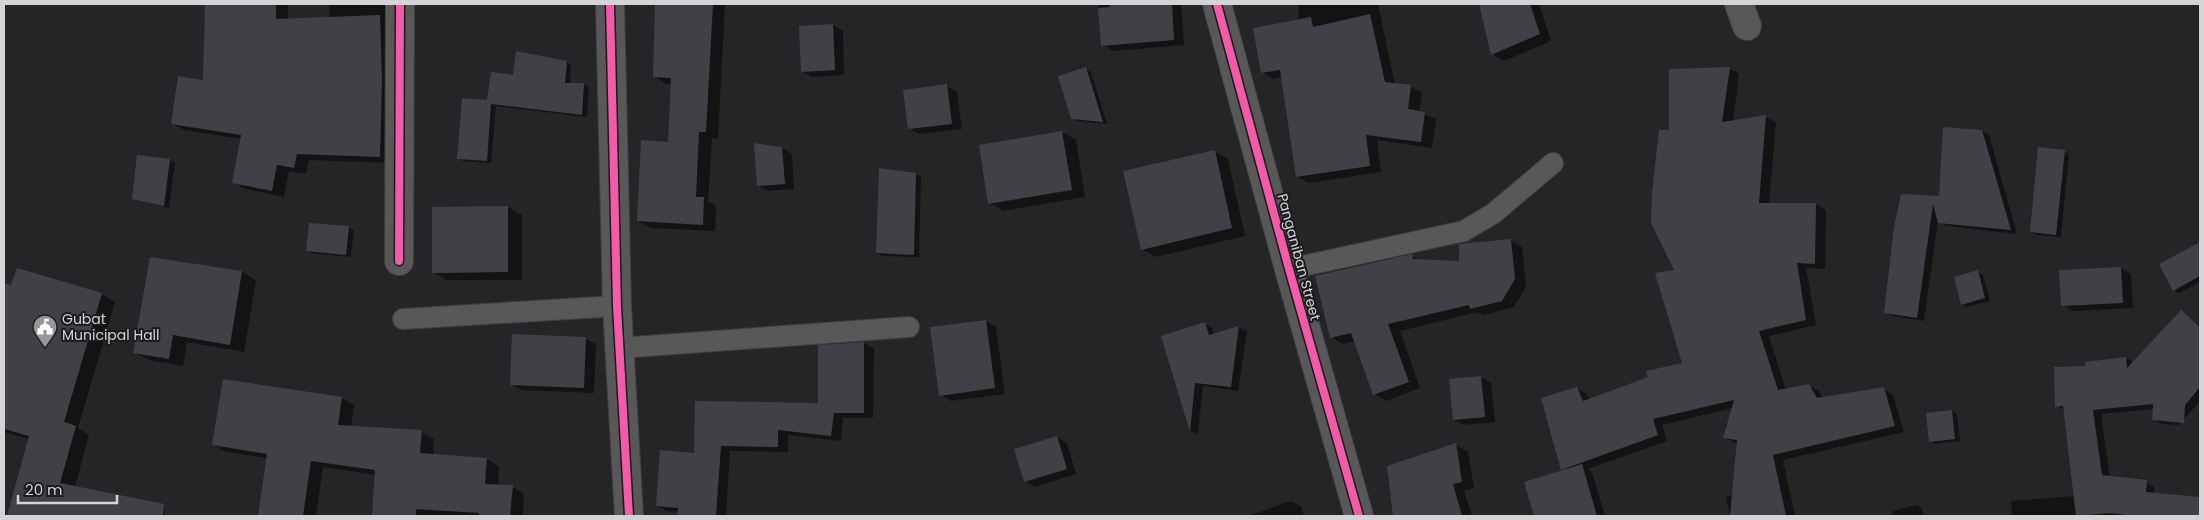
<svg xmlns="http://www.w3.org/2000/svg" width="2204" height="520" viewBox="0 0 2204 520" font-family="Poppins,sans-serif">
<style>
.shadow{fill:#0007}
.building{fill:#424046}
.lines{fill:none;stroke-linecap:round;stroke-linejoin:round}
.lane-casing{stroke:#414042;stroke-width:22}
.street-casing{stroke:#414042;stroke-width:30}
.lane{stroke:#595858;stroke-width:20}
.street{stroke:#595858;stroke-width:28}
.cycleway-casing{stroke:#1b1a1d;stroke-width:11}
.cycleway{stroke:#f35aa7;stroke-width:8}
.labels{text-anchor:middle;stroke-width:4;stroke-linejoin:round;paint-order:stroke}
.street-label{font-size:14px;fill:#d4d4d6;stroke:#1b1a1d}
.poi-label{font-size:14px;fill:#d4d4d6;stroke:#1b1a1d;text-anchor:start}
</style>
<rect width="100%" height="100%" fill="#252426"/>
<path class="shadow" d="M 206,4 L 288,4 L 288,20 L 329,18 L 330,4 L 394,4 L 391,163 L 309,160 L 306,174 L 289,171 L 284,197 L 245,189 L 233,182 L 241,139 L 184,130 L 172,123 L 205,82 Z
M 656,4 L 725,4 L 718,139 L 712,138 L 708,201 L 716,206 L 715,231 L 651,228 L 638,221 L 669,143 L 672,84 L 666,84 L 654,76 Z
M 1099,4 L 1181,4 L 1184,45 L 1113,51 L 1103,45 Z
M 1298,4 L 1378,4 L 1395,85 L 1411,87 L 1422,93 L 1419,112 L 1436,119 L 1432,148 L 1377,140 L 1381,172 L 1309,183 L 1297,177 L 1282,77 L 1273,79 L 1262,72 L 1299,21 Z
M 1481,4 L 1539,4 L 1551,41 L 1504,61 L 1492,54 Z
M 833,25 L 843,31 L 844,75 L 812,77 L 802,71 Z
M 566,62 L 571,65 L 570,84 L 584,84 L 589,87 L 587,117 L 496,106 L 491,163 L 463,161 L 458,158 L 488,101 L 514,77 Z
M 1729,68 L 1739,74 L 1733,122 L 1766,117 L 1776,122 L 1769,205 L 1816,204 L 1826,210 L 1825,269 L 1806,268 L 1816,325 L 1769,336 L 1786,390 L 1808,385 L 1819,391 L 1823,398 L 1883,389 L 1893,395 L 1904,432 L 1783,460 L 1795,516 L 1730,516 L 1726,497 L 1733,495 L 1738,444 L 1725,438 L 1733,408 L 1662,425 L 1667,441 L 1588,469 L 1592,472 L 1605,516 L 1535,516 L 1525,483 L 1566,471 L 1563,469 L 1577,388 L 1587,394 L 1589,399 L 1684,364 L 1676,271 L 1670,131 Z
M 1086,69 L 1091,72 L 1107,124 L 1077,121 L 1072,118 Z
M 947,86 L 957,92 L 962,129 L 919,134 L 909,128 Z
M 1982,131 L 1989,135 L 2017,234 L 1947,226 L 1938,221 L 1924,321 L 1892,316 L 1885,312 L 1895,227 L 1940,197 Z
M 1062,132 L 1076,140 L 1085,197 L 1003,211 L 990,203 L 980,146 Z
M 782,148 L 792,154 L 794,189 L 768,191 L 758,185 Z
M 1214,151 L 1228,159 L 1245,236 L 1156,257 L 1142,249 Z
M 2064,151 L 2069,154 L 2061,237 L 2036,235 L 2031,232 Z
M 170,160 L 175,163 L 169,208 L 133,198 Z
M 916,174 L 921,177 L 919,257 L 882,256 L 877,253 Z
M 508,207 L 522,215 L 522,280 L 447,280 L 433,272 Z
M 349,228 L 354,230 L 351,257 L 312,253 L 307,250 Z
M 1510,240 L 1522,247 L 1526,286 L 1514,307 L 1483,315 L 1478,312 L 1400,331 L 1420,388 L 1386,401 L 1374,394 L 1355,341 L 1343,344 L 1331,337 L 1412,256 L 1421,261 L 1460,262 Z
M 2200,246 L 2200,282 L 2179,293 L 2174,290 L 2196,248 Z
M 151,258 L 242,272 L 256,280 L 244,352 L 187,342 L 183,366 L 148,360 L 134,352 Z
M 2121,268 L 2131,274 L 2133,308 L 2073,311 L 2063,305 Z
M 1978,272 L 1983,275 L 1990,301 L 1967,307 L 1962,304 Z
M 4,284 L 101,294 L 115,302 L 78,428 L 89,435 L 75,487 L 151,502 L 165,510 L 164,516 L 8,516 L 29,439 L 4,432 Z
M 2181,311 L 2200,326 L 2200,401 L 2179,425 L 2161,424 L 2154,419 L 2154,409 L 2101,414 L 2110,478 L 2147,483 L 2154,487 L 2154,494 L 2200,502 L 2198,516 L 2012,516 L 2011,501 L 2075,496 L 2064,410 L 2057,406 L 2087,367 L 2126,358 L 2133,362 Z
M 986,321 L 996,327 L 1005,394 L 951,401 L 941,395 Z
M 1205,324 L 1212,328 L 1214,334 L 1239,327 L 1247,331 L 1238,391 L 1203,386 L 1198,434 L 1191,431 L 1162,337 Z
M 586,339 L 596,344 L 594,393 L 521,390 L 511,384 Z
M 864,343 L 874,349 L 873,418 L 843,418 L 841,441 L 788,435 L 788,452 L 730,451 L 726,516 L 678,516 L 679,512 L 667,511 L 657,505 L 695,454 L 819,404 Z
M 1481,377 L 1491,383 L 1495,422 L 1464,425 L 1454,420 Z
M 342,398 L 354,405 L 351,427 L 421,432 L 434,439 L 433,455 L 487,459 L 499,466 L 498,486 L 512,487 L 524,494 L 523,516 L 374,516 L 376,475 L 323,467 L 316,516 L 259,516 L 268,458 L 226,452 L 214,445 Z
M 1952,411 L 1957,414 L 1960,441 L 1936,444 L 1930,441 Z
M 1057,437 L 1067,443 L 1076,474 L 1035,487 L 1025,481 Z
M 1456,445 L 1468,452 L 1474,488 L 1464,491 L 1472,516 L 1394,516 L 1388,467 Z
M 1291,501 L 1301,506 L 1304,516 L 1248,516 Z
M 1916,505 L 1921,508 L 1924,516 L 1893,516 L 1892,511 Z"/>
<path class="building" d="M 205,4 L 276,4 L 276,19 L 380,15 L 382,80 L 380,157 L 297,154 L 294,168 L 277,165 L 272,191 L 232,183 L 241,135 L 171,124 L 178,76 L 203,80 Z
M 655,4 L 713,4 L 706,132 L 699,132 L 696,197 L 704,197 L 703,225 L 637,221 L 641,140 L 668,142 L 671,78 L 653,77 Z
M 1109,4 L 1172,4 L 1174,40 L 1101,46 L 1098,8 L 1110,7 Z
M 1479,4 L 1530,4 L 1540,34 L 1491,55 Z
M 1370,14 L 1385,82 L 1411,85 L 1408,109 L 1425,112 L 1421,142 L 1366,135 L 1370,166 L 1296,177 L 1280,70 L 1261,73 L 1253,28 L 1311,17 L 1313,27 Z
M 833,24 L 835,70 L 801,72 L 799,26 Z
M 516,51 L 567,61 L 565,83 L 584,83 L 582,115 L 491,104 L 487,161 L 457,159 L 462,98 L 487,100 L 491,72 L 513,75 Z
M 1086,67 L 1103,122 L 1071,119 L 1058,76 Z
M 1730,67 L 1722,122 L 1766,115 L 1759,203 L 1816,203 L 1815,264 L 1797,263 L 1806,320 L 1759,331 L 1778,390 L 1809,384 L 1817,398 L 1884,387 L 1895,426 L 1773,455 L 1786,516 L 1730,516 L 1737,440 L 1723,438 L 1734,400 L 1653,419 L 1658,435 L 1561,470 L 1541,398 L 1577,387 L 1583,401 L 1648,377 L 1646,371 L 1682,363 L 1655,273 L 1674,270 L 1651,223 L 1652,193 L 1659,130 L 1669,130 L 1669,69 Z
M 947,84 L 952,124 L 908,129 L 903,90 Z
M 1943,127 L 1982,130 L 2011,230 L 1938,223 L 1933,204 L 1917,318 L 1884,313 L 1894,227 L 1901,194 L 1939,196 Z
M 1062,131 L 1072,190 L 988,204 L 979,145 Z
M 754,143 L 782,147 L 785,184 L 757,186 Z
M 2038,147 L 2065,150 L 2056,235 L 2030,232 Z
M 1215,150 L 1232,228 L 1141,250 L 1123,171 Z
M 137,155 L 170,159 L 164,206 L 132,199 Z
M 879,168 L 916,173 L 914,255 L 876,253 Z
M 508,206 L 508,272 L 432,273 L 432,207 Z
M 309,223 L 349,226 L 346,255 L 306,251 Z
M 1511,239 L 1515,279 L 1502,301 L 1470,309 L 1469,305 L 1388,324 L 1409,382 L 1373,395 L 1351,333 L 1330,338 L 1315,276 L 1412,254 L 1413,259 L 1459,261 L 1459,244 Z
M 2200,242 L 2200,276 L 2173,291 L 2159,264 Z
M 150,257 L 242,271 L 230,345 L 173,335 L 169,359 L 133,353 Z
M 2121,267 L 2123,303 L 2061,306 L 2059,270 Z
M 17,268 L 102,293 L 64,422 L 76,426 L 60,483 L 164,504 L 163,516 L 7,516 L 29,436 L 4,429 L 4,283 L 11,285 Z
M 1978,270 L 1985,298 L 1961,305 L 1954,277 Z
M 2181,310 L 2200,327 L 2200,387 L 2185,405 L 2184,423 L 2152,420 L 2153,404 L 2093,410 L 2102,475 L 2147,480 L 2146,492 L 2200,497 L 2200,516 L 2134,516 L 2110,513 L 2076,516 L 2063,406 L 2055,407 L 2054,367 L 2085,366 L 2085,362 L 2126,357 L 2127,368 Z
M 986,320 L 995,388 L 939,396 L 930,327 Z
M 1205,322 L 1209,335 L 1239,326 L 1231,387 L 1195,383 L 1190,432 L 1161,336 Z
M 512,334 L 586,337 L 584,388 L 510,385 Z
M 864,342 L 864,413 L 834,413 L 831,436 L 778,430 L 778,447 L 721,446 L 716,516 L 677,516 L 678,508 L 656,506 L 660,450 L 694,453 L 695,401 L 818,403 L 818,345 Z
M 1481,376 L 1485,417 L 1453,420 L 1449,379 Z
M 223,379 L 342,397 L 338,425 L 422,430 L 420,453 L 487,458 L 485,484 L 513,485 L 510,516 L 479,516 L 479,513 L 416,509 L 416,516 L 372,516 L 375,470 L 311,461 L 303,516 L 258,516 L 267,454 L 212,445 Z
M 1952,410 L 1955,439 L 1929,442 L 1926,413 Z
M 1057,436 L 1067,469 L 1024,482 L 1014,449 Z
M 1456,443 L 1462,482 L 1453,484 L 1462,516 L 1393,516 L 1387,466 Z
M 1582,464 L 1597,516 L 1534,516 L 1524,482 Z"/>
<g class="lines">
<defs>
<path id="lane" d="M 1289,269 L 1464,231 L 1494,213 L 1553,163
M 403,319 L 617,306
M 619,348 L 909,327"/>
<path id="street" d="M 610,4 L 617,306 L 629,516
M 1217,4 L 1289,269 L 1359,516
M 1739,4 L 1747,26
M 399,261 L 400,4"/>
</defs>
<use href="#lane" class="lane-casing"/>
<use href="#street" class="street-casing"/>
<use href="#lane" class="lane"/>
<use href="#street" class="street"/>
<defs>
<path id="cycleway" d="M 610,4 L 617,306 L 629,516
M 1217,4 L 1289,269 L 1359,516
M 399,261 L 400,4"/>
</defs>
<use href="#cycleway" class="cycleway-casing"/>
<use href="#cycleway" class="cycleway"/>
</g>
<defs>
<symbol id="civic-pin" viewBox="-11 -11 22 30"><path d="M0 17L-7.5 6A9.5 9.5 0 1 1 7.5 6Z" fill="#979698" stroke="#1b1a1d"/><path d="M-.6-6.5H3V-4.5H.6V-3L4-1V1h2V6H-6V1h2V-1L-.6-3ZM-1.2 2.5V6h2.4V2.5Z" fill="#fff"/></symbol>
</defs>
<g fill-rule="evenodd">
<use href="#civic-pin" x="31" y="313" width="28" height="38"/>
</g>
<g class="labels">
<g class="street-label">
<text transform="translate(1299 257) rotate(75)" y="5">Panganiban Street</text>
</g>
<g class="poi-label">
<text x="62" y="324">Gubat<tspan x="62" dy="16">Municipal Hall</tspan></text>
</g>
</g>
<rect width="2204" height="520" fill="none" stroke="#d4d4d6" stroke-width="10"/>
<path d="M18 495v8h99v-8" fill="none" stroke="#d4d4d6" stroke-width="2.5"/>
<text x="25" y="495" font-size="15" fill="#d4d4d6" stroke="#1b1a1d" stroke-width="4" paint-order="stroke">20 m</text>
</svg>
